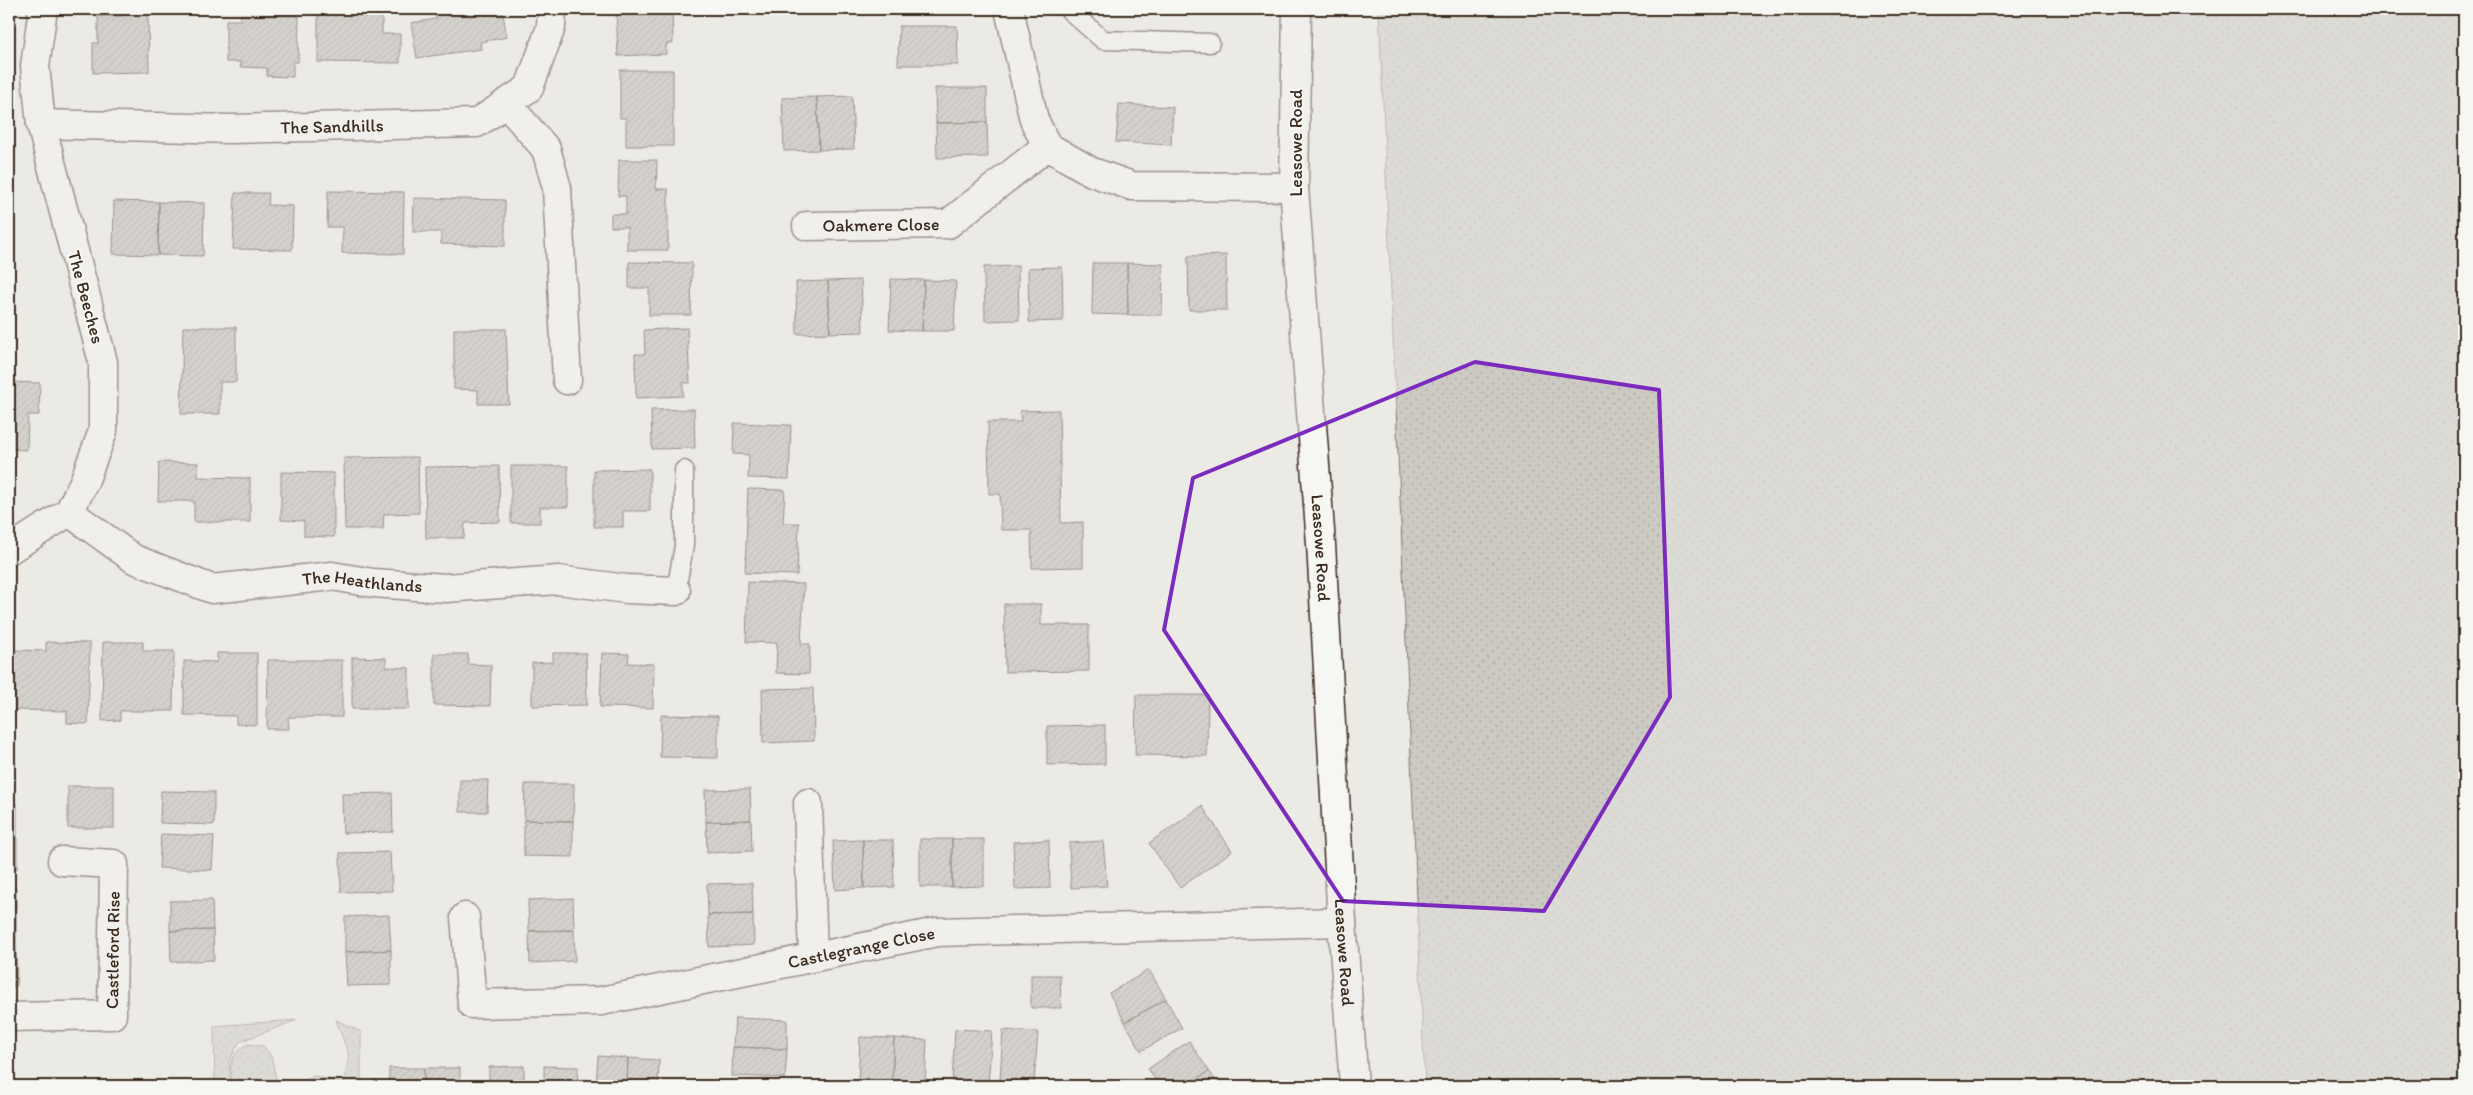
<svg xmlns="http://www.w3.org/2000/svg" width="2473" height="1095" viewBox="0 0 2473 1095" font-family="Itim,sans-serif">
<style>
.grass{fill:url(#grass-dots);stroke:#847a71}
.building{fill:url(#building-hatch);stroke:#3b2a1e}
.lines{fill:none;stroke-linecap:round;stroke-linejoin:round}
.service-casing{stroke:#3b2a1e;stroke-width:21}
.minor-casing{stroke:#3b2a1e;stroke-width:31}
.primary-casing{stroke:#3b2a1e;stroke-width:31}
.service{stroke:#f6f6f2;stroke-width:18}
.minor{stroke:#f6f6f2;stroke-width:28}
.primary{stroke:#f6f6f2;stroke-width:28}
.marked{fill:none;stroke:#7b2cbf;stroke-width:4;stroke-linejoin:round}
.labels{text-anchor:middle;stroke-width:4.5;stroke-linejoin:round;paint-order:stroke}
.street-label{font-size:18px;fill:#3b2a1e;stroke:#f6f6f2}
</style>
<defs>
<pattern id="grass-dots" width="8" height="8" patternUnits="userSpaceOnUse" patternTransform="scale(1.25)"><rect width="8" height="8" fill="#cdcac4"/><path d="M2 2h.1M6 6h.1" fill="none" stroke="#b1aea8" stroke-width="1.8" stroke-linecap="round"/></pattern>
<pattern id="building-hatch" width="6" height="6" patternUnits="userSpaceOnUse" patternTransform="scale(1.25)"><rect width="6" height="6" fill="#bab4ae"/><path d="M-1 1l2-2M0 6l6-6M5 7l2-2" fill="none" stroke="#98938d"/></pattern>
</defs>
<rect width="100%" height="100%" fill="#ebeae5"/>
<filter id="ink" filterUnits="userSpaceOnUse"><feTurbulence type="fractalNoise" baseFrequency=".02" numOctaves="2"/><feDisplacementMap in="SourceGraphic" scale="10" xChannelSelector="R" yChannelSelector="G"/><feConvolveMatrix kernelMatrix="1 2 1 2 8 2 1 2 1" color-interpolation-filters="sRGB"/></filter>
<g filter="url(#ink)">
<path class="grass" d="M 1379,9 L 2464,9 L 2464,1086 L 1425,1086 Z
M 297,1020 L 239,1042 L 229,1062 L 231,1086 L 215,1086 L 214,1026 Z
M 336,1020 L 361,1032 L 361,1086 L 293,1086 L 314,1076 L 344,1083 L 349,1055 Z
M 247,1044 L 263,1046 L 271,1056 L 277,1083 L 272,1086 L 232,1086 C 230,1065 228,1057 247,1044 Z"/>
<path class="building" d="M 122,9 L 166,9 L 166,13 L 148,13 L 149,72 L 93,73 L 93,43 L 98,43 L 98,16 L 122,16 Z
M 318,9 L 382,9 L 382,34 L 400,34 L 400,63 L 318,62 Z
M 434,9 L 502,9 L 507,37 L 480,42 L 481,49 L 417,58 L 411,23 L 436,19 Z
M 616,9 L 672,9 L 673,43 L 666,44 L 666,54 L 618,56 Z
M 240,15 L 299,16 L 298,62 L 293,62 L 293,77 L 267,76 L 267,68 L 240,67 L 241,62 L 226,62 L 226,20 L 241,20 Z
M 899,26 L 957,26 L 958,65 L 898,65 Z
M 620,70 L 673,70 L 673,146 L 626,146 L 626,118 L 620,118 Z
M 935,88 L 987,88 L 987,122 L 936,123 Z
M 852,96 L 854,149 L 819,150 L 817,97 Z
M 817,97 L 819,150 L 784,151 L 782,98 Z
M 1119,104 L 1173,107 L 1171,145 L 1116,142 Z
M 987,122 L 988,157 L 937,158 L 936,123 Z
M 619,160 L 657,160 L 656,189 L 668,189 L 668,250 L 627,250 L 627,227 L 611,227 L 611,214 L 626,214 L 626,196 L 618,196 Z
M 328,191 L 404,192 L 403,254 L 342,253 L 343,227 L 327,227 Z
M 235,193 L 269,193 L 268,205 L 293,206 L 292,250 L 233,249 Z
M 414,198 L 505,200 L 505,246 L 441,244 L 441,232 L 413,232 Z
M 114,201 L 159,202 L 158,255 L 113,254 Z
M 159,202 L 204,203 L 203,256 L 158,255 Z
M 1226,255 L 1227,310 L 1189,310 L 1188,256 Z
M 629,262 L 692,263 L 691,315 L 649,315 L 649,288 L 629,288 Z
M 1093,263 L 1127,263 L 1128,315 L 1092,314 Z
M 1127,263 L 1163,264 L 1162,315 L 1128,315 Z
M 1018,266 L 1019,320 L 985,321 L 984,267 Z
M 1062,267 L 1063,321 L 1029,322 L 1028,268 Z
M 891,279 L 924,280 L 922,331 L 889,330 Z
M 861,280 L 863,332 L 830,333 L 828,281 Z
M 924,280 L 956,281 L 954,331 L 922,331 Z
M 828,281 L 830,333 L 797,334 L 796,282 Z
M 9,300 L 11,300 L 10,333 L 9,333 Z
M 183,327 L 236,327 L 236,382 L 220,382 L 220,414 L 181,414 Z
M 687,328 L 690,383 L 683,383 L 683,396 L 636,398 L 635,354 L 645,354 L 644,330 Z
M 454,329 L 506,329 L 509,404 L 478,404 L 478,390 L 454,389 Z
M 9,382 L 40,383 L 39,415 L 28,415 L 27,450 L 9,449 Z
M 694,409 L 695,448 L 652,449 L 651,410 Z
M 1059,410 L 1061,523 L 1083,522 L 1083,567 L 1032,568 L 1031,530 L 1001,530 L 1000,494 L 989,494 L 988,422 L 1021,422 L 1020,411 Z
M 734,423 L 791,425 L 789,479 L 748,478 L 749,455 L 733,454 Z
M 418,457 L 419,513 L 384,514 L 383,529 L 345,529 L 344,458 Z
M 159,462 L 198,463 L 198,477 L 250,478 L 250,522 L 194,522 L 194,501 L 158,501 Z
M 499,466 L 500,522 L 465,523 L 464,538 L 426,538 L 425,467 Z
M 511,466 L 568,466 L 568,507 L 540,507 L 540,523 L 511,523 Z
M 650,469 L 650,511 L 623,511 L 623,527 L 594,527 L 594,470 Z
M 281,472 L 334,473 L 334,537 L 304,536 L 304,521 L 281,520 Z
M 748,489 L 785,490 L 783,523 L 799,523 L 797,575 L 745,573 Z
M 748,582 L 804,584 L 801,644 L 810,644 L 809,674 L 776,673 L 777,643 L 746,642 Z
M 1004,604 L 1041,604 L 1041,625 L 1089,625 L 1089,671 L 1005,672 Z
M 46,642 L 90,643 L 88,724 L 67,723 L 67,711 L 15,710 L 15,650 L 46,651 Z
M 103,642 L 143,642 L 143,651 L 174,651 L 173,711 L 120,711 L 120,720 L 102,721 Z
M 217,653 L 257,653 L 257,725 L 236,724 L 236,716 L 184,715 L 184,661 L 217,662 Z
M 553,653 L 586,653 L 587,705 L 532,706 L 532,663 L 553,662 Z
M 602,653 L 629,654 L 628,663 L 654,664 L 653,708 L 600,707 Z
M 434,654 L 468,654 L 468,664 L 491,665 L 490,706 L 434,705 Z
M 352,657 L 386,658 L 386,667 L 409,668 L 409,709 L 352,709 Z
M 268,660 L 342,660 L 342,717 L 288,717 L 289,729 L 267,729 Z
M 813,688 L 814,741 L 763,743 L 762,689 Z
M 1136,695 L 1208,695 L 1207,756 L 1135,755 Z
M 661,715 L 718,716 L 718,758 L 660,757 Z
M 1105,725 L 1105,764 L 1047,765 L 1047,726 Z
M 460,780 L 488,780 L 487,812 L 460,812 Z
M 525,784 L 574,784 L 573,821 L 524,820 Z
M 68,786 L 114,786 L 114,828 L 68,828 Z
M 750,789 L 751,820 L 706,822 L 705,790 Z
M 161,791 L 214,792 L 214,825 L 160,823 Z
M 392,793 L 393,832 L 343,833 L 342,794 Z
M 9,804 L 17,804 L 17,836 L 9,836 Z
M 1202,806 L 1232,851 L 1180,888 L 1149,843 Z
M 524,820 L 573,821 L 573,857 L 524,856 Z
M 751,820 L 752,851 L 707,853 L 706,822 Z
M 161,834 L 214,836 L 212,870 L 159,868 Z
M 9,836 L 17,836 L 17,869 L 9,869 Z
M 920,839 L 952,839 L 952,887 L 920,887 Z
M 952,839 L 984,839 L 984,886 L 952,887 Z
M 863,840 L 864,888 L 835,890 L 833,841 Z
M 863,840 L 893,840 L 894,887 L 864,888 Z
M 1049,840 L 1050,888 L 1015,889 L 1013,842 Z
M 1103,841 L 1107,886 L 1071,888 L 1069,843 Z
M 390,852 L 392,891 L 341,892 L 340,853 Z
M 752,883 L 753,914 L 708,915 L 707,884 Z
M 9,888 L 16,888 L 16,914 L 9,914 Z
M 573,898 L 574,930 L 529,931 L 528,900 Z
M 212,900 L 213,930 L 170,931 L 170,901 Z
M 9,914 L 16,914 L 16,940 L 9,940 Z
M 753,914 L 754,945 L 709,947 L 708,915 Z
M 389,915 L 391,950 L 345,952 L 345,917 Z
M 213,930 L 214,960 L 171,962 L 170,931 Z
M 574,930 L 575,961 L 530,963 L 529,931 Z
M 9,940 L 16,940 L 17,986 L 9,986 Z
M 391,950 L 391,985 L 347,986 L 345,952 Z
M 1149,970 L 1166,999 L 1125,1022 L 1109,993 Z
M 1031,975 L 1060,975 L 1061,1008 L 1031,1008 Z
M 1166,999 L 1182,1028 L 1141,1051 L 1125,1022 Z
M 735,1018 L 787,1020 L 787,1049 L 733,1047 Z
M 955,1029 L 992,1031 L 988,1085 L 952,1083 Z
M 1003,1030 L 1038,1032 L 1034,1083 L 1000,1081 Z
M 860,1037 L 894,1038 L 892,1084 L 858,1082 Z
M 894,1038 L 927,1040 L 925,1085 L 892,1084 Z
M 1189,1041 L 1209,1071 L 1186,1086 L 1160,1086 L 1148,1069 Z
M 733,1047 L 787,1049 L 785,1078 L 732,1076 Z
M 598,1056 L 628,1058 L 627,1086 L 596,1086 Z
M 628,1058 L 659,1060 L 658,1086 L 627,1086 Z
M 524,1066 L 524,1086 L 489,1086 L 489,1067 Z
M 544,1066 L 578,1067 L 577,1086 L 544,1086 Z
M 389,1068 L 424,1068 L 424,1086 L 389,1086 Z
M 424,1068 L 460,1068 L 460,1086 L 424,1086 Z
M 1209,1071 L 1220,1086 L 1186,1086 Z"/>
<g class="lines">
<defs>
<path id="service" d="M 1068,9 L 1103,40 L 1210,43
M 676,591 L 684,546 L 684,470"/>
<g id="minor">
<path d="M 1009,9 L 1034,120 L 1047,146 L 1092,172 L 1132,186 L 1294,187"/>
<path d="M 506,103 L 546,149 L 557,188 L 567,380"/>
<path id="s1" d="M 41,124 L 231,129 L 477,123 L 529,88 L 551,27 L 552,9"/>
<path id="s2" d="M 807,226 L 948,224 L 1047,146"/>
<path id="s3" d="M 69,512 L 134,559 L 212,589 L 332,576 L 373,583 L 445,588 L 558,580 L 627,589 L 676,591"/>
<path d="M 9,550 L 69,512 L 84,482 L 103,431 L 103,362 L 41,124 L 35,66 L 43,9"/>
<path d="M 808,803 L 813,957"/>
<path id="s4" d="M 465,917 L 472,1004 L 601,1001 L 937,932 L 1342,922"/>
<path id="s5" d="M 9,1017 L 112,1015 L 114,864 L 62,861"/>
</g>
<g id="primary">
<path id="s6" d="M 1297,9 L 1294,187 L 1321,544 L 1342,922 L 1354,1086"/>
</g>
</defs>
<use href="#service" class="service-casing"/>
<use href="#minor" class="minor-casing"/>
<use href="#primary" class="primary-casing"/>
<use href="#service" class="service"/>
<use href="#minor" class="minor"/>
<use href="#primary" class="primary"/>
</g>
</g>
<path d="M0 0H2473V1095H0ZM 1475,362 L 1659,390 L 1670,697 L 1544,911 L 1343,901 L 1164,630 L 1193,478 Z" fill="#ebeae5" fill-opacity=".55" fill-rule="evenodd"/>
<path class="marked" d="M 1475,362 L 1659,390 L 1670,697 L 1544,911 L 1343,901 L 1164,630 L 1193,478 Z"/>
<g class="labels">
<g class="street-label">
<text dy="6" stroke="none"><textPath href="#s1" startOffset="291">The Sandhills</textPath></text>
<text transform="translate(1296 143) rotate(-90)" y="6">Leasowe Road</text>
<text dy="6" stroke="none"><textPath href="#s2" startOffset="74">Oakmere Close</textPath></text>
<text transform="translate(86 297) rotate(75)" y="6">The Beeches</text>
<text dy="6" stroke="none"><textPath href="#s6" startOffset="540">Leasowe Road</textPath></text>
<text dy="6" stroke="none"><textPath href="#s3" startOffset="315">The Heathlands</textPath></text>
<text dy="6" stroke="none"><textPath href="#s4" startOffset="482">Castlegrange Close</textPath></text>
<text dy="6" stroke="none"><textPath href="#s5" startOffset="168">Castleford Rise</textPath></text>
<text dy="6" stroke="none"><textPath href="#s6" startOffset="945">Leasowe Road</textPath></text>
</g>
</g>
<rect width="2473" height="1095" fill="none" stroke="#f6f6f2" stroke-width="30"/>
<rect x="15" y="15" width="2443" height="1065" fill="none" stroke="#3b2a1e" stroke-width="2" filter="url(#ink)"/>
</svg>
